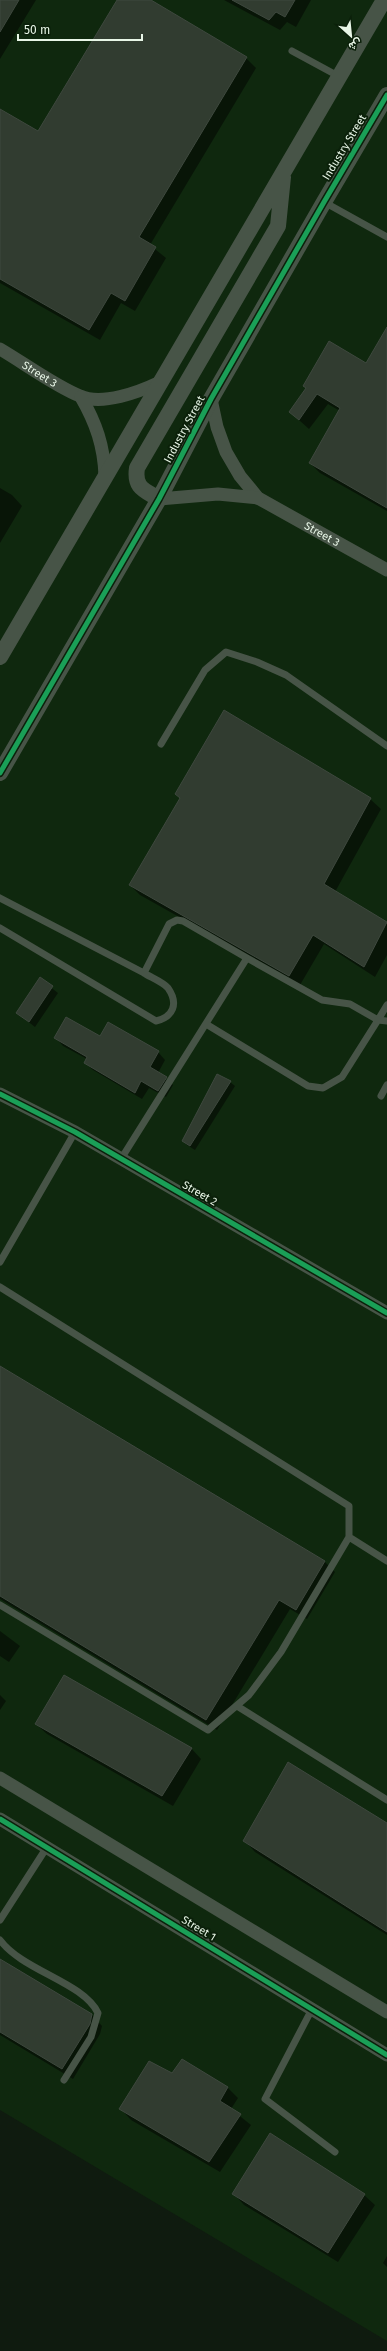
<svg xmlns="http://www.w3.org/2000/svg" width="387" height="2351" viewBox="0 0 387 2351" font-family="'Fira Sans',Vazirmatn,sans-serif">
<style>
.built{fill:#0f280e}
.shadow{fill:#0007}
.building{fill:#313c30;stroke:#3e483e}
.lines{fill:none;stroke-linecap:round;stroke-linejoin:round}
.service{stroke:#475447;stroke-width:7}
.minor{stroke:#475447;stroke-width:13}
.tertiary{stroke:#475447;stroke-width:16}
.cycleway-casing{stroke:#0b200a;stroke-width:8}
.cycleway{stroke:#1a9f57;stroke-width:5}
.labels{text-anchor:middle;stroke-width:4;stroke-linejoin:round;paint-order:stroke}
.street-label{font-size:11px;fill:#e8f6e7;stroke:#0b200a}
</style>
<rect width="100%" height="100%" fill="#0f1b0f"/>
<path class="built" d="M 0,0 L 387,0 L 387,2341 L 0,2110 Z"/>
<path class="shadow" d="M 0,0 L 36,0 L 0,59 Z
M 118,0 L 149,0 L 246,58 L 256,68 L 150,245 L 166,258 L 135,311 L 121,303 L 100,340 L 0,283 L 0,110 L 38,132 Z
M 224,0 L 311,0 L 296,27 L 287,22 L 280,30 Z
M 387,329 L 387,511 L 320,473 L 310,463 L 340,411 L 328,404 L 309,429 L 290,412 L 307,389 L 367,364 Z
M 0,488 L 12,495 L 22,506 L 0,543 Z
M 370,799 L 381,809 L 335,892 L 387,924 L 387,955 L 375,977 L 324,944 L 300,985 L 140,895 L 130,885 Z
M 40,979 L 58,993 L 35,1027 L 17,1013 Z
M 100,1037 L 158,1052 L 165,1060 L 158,1073 L 173,1085 L 166,1097 L 149,1088 L 142,1099 L 93,1070 L 85,1063 L 87,1059 L 63,1046 L 56,1038 Z
M 230,1082 L 235,1086 L 195,1150 L 187,1145 L 183,1141 Z
M 0,1367 L 325,1562 L 335,1572 L 307,1619 L 290,1609 L 217,1730 L 0,1599 Z
M 0,1631 L 20,1646 L 9,1662 L 0,1656 Z
M 0,1695 L 6,1701 L 0,1710 Z
M 36,1724 L 191,1748 L 201,1759 L 173,1806 L 47,1734 Z
M 387,1824 L 387,1935 L 255,1852 L 245,1841 Z
M 3,1962 L 92,2015 L 102,2026 L 100,2034 L 73,2079 L 0,2035 L 0,1967 Z
M 183,2060 L 228,2088 L 238,2098 L 231,2109 L 251,2125 L 220,2172 L 131,2120 L 121,2109 L 172,2074 Z
M 234,2194 L 364,2195 L 375,2205 L 338,2262 L 244,2205 Z
M 387,2256 L 387,2267 L 383,2263 Z"/>
<path class="building" d="M 0,0 L 19,0 L 0,32 Z
M 117,0 L 151,0 L 247,57 L 139,237 L 156,247 L 125,301 L 111,293 L 89,330 L 0,279 L 0,109 L 38,131 Z
M 232,0 L 295,0 L 285,17 L 276,12 L 269,20 Z
M 387,327 L 387,508 L 309,463 L 340,408 L 317,394 L 299,420 L 289,412 L 306,388 L 303,386 L 329,341 L 366,363 Z
M 224,710 L 371,798 L 324,884 L 387,922 L 364,967 L 313,935 L 289,976 L 129,885 L 180,798 L 175,794 Z
M 40,977 L 53,986 L 29,1022 L 16,1013 Z
M 66,1017 L 100,1036 L 108,1022 L 159,1051 L 150,1067 L 167,1077 L 158,1091 L 141,1081 L 135,1093 L 84,1063 L 87,1057 L 54,1038 Z
M 217,1074 L 231,1081 L 190,1146 L 182,1141 Z
M 0,1366 L 325,1561 L 296,1610 L 279,1600 L 206,1720 L 0,1596 Z
M 64,1675 L 192,1748 L 162,1796 L 35,1724 Z
M 288,1762 L 387,1823 L 387,1932 L 243,1841 Z
M 0,1959 L 92,2014 L 90,2024 L 62,2069 L 0,2032 Z
M 182,2059 L 228,2087 L 220,2101 L 241,2114 L 209,2162 L 119,2109 L 149,2061 L 172,2073 Z
M 270,2133 L 365,2194 L 328,2253 L 232,2194 Z"/>
<g class="lines">
<path class="service" d="M 292,51 L 340,77
M 324,202 L 387,237
M 161,744 L 205,670 L 226,652 L 257,662 L 286,675 L 387,746
M 0,898 L 144,973 L 169,924 L 177,920 L 183,921 L 247,958
M 0,928 L 156,1021 C 173,1017 179,1004 168,988 C 163,982 150,977 144,973
M 387,1005 L 378,1020 L 387,1021
M 381,1096 L 387,1085
M 121,1159 L 247,958 L 322,1000 L 350,1004 L 378,1020 L 342,1077 L 323,1088 L 308,1086 L 206,1024
M 0,1262 L 75,1132
M 0,1287 L 349,1506 L 349,1537 L 281,1652 L 249,1695 L 208,1730 L 0,1605
M 349,1537 L 387,1561
M 237,1706 L 387,1800
M 0,1920 L 47,1847
M 0,1940 C 23,1971 83,1982 98,2013 L 91,2037 L 64,2080
M 312,2009 L 265,2099 L 335,2152"/>
<g class="minor">
<path id="s1" d="M 0,349 C 24,363 55,386 80,396 C 102,406 139,392 160,382"/>
<path d="M 81,397 C 96,423 104,446 105,476"/>
<path id="s2" d="M 211,399 L 217,427 L 226,452 L 240,476 L 258,498 L 387,570"/>
<path d="M 159,499 L 218,494 L 258,498"/>
<path d="M 0,1094 L 75,1132 L 387,1313"/>
<path d="M 0,1778 L 387,2012"/>
<path d="M 0,1819 L 387,2055"/>
</g>
<path class="tertiary" d="M 159,499 C 144,490 134,488 137,468 L 278,226 L 283,177
M 0,657 L 384,0
M 0,773 L 159,499 L 211,399 L 324,202 L 387,95"/>
<defs>
<path id="cycleway" d="M 0,773 L 159,499 L 211,399 L 324,202 L 387,95
M 0,1094 L 75,1132 L 387,1313
M 0,1819 L 387,2055"/>
</defs>
<use href="#cycleway" class="cycleway-casing"/>
<use href="#cycleway" class="cycleway"/>
</g>
<g class="labels">
<g class="street-label">
<text transform="translate(344 147) rotate(-59)" y="4">Industry Street</text>
<text dy="4" stroke="none"><textPath href="#s1" startOffset="47">Street 3</textPath></text>
<text transform="translate(184 429) rotate(-62)" y="4">Industry Street</text>
<text dy="4" stroke="none"><textPath href="#s2" startOffset="185">Street 3</textPath></text>
<text transform="translate(200 1193) rotate(30)" y="4">Street 2</text>
<text transform="translate(199 1928) rotate(31)" y="4">Street 1</text>
</g>
</g>
<g transform="translate(351 36) rotate(153)" stroke="#0b200a" stroke-width="3" paint-order="stroke">
<path d="M0-3L7 15L0 10L-7 15Z" fill="#e8f6e7"/>
<text y="-6" font-size="11" font-weight="bold" text-anchor="middle" fill="#e8f6e7">ش</text>
</g>
<path d="M18 34v6h124v-6" fill="none" stroke="#e8f6e7" stroke-width="2"/>
<text x="24" y="34" font-size="12" fill="#e8f6e7" stroke="#0b200a" stroke-width="3" paint-order="stroke">50 m</text>
</svg>
